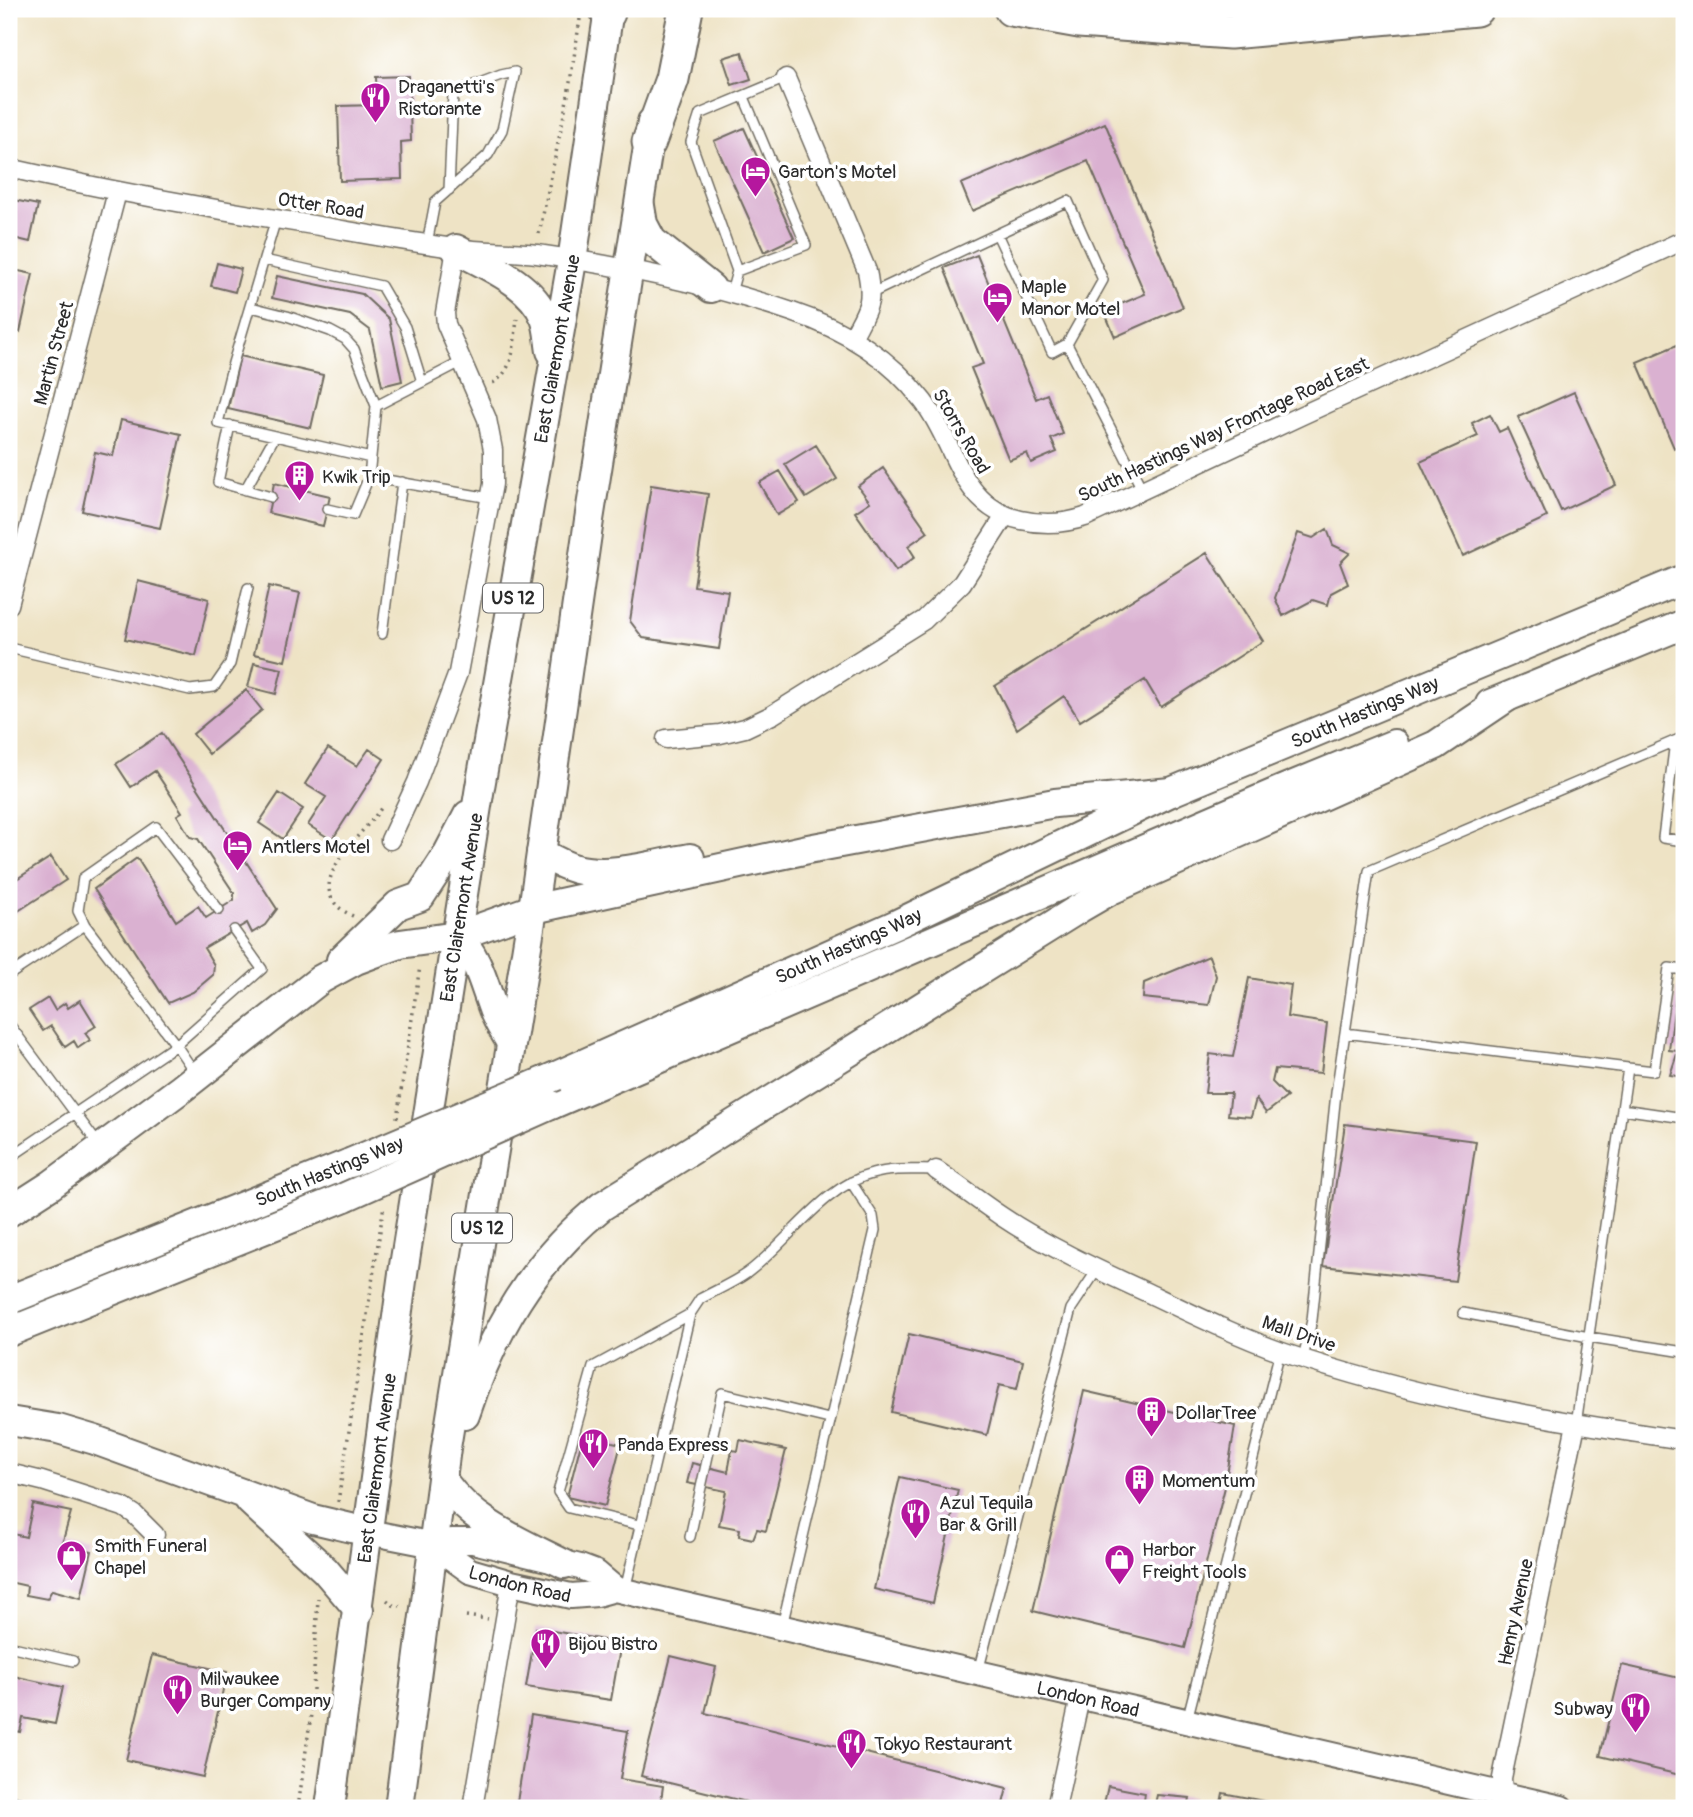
<svg xmlns="http://www.w3.org/2000/svg" width="1693" height="1817" viewBox="0 0 1693 1817" font-family="Pangolin,sans-serif">
<style>
.building{fill:#dab1d1}
.lines{fill:none;stroke-linecap:round;stroke-linejoin:round}
.lane-casing{stroke:#6f6b61;stroke-width:12}
.street-casing{stroke:#6f6b61;stroke-width:21}
.secondary-casing{stroke:#6f6b61;stroke-width:28}
.primary-casing{stroke:#6f6b61;stroke-width:32}
.highway-casing{stroke:#6f6b61;stroke-width:37}
.path{stroke:#6f6b61;stroke-width:3.5;stroke-dasharray:2 5;stroke-linecap:butt}
.lane{stroke:#fff;stroke-width:9}
.street{stroke:#fff;stroke-width:18}
.secondary{stroke:#fff;stroke-width:24}
.primary{stroke:#fff;stroke-width:28}
.highway{stroke:#fff;stroke-width:33}
.primary-bridge-casing{stroke:#6f6b61;stroke-width:32;stroke-linecap:butt}
.primary-bridge{stroke:#fff;stroke-width:28}
.labels{text-anchor:middle;stroke-width:7;stroke-linejoin:round;paint-order:stroke}
.shield{fill:#fff;stroke:#6b6b6b;stroke-width:2}
.shield-label{font-size:18px;font-weight:bold;fill:#2b2b2b}
.poi-label{font-size:19px;fill:#2b2b2b;stroke:#fff;text-anchor:start}
.street-label{font-size:19px;fill:#2b2b2b;stroke:#fff}
</style>
<rect width="100%" height="100%" fill="#fff"/>
<filter id="ink" filterUnits="userSpaceOnUse"><feTurbulence type="fractalNoise" baseFrequency=".0143" numOctaves="2"/><feDisplacementMap in="SourceGraphic" scale="14" xChannelSelector="R" yChannelSelector="G"/><feConvolveMatrix kernelMatrix="1 2 1 2 8 2 1 2 1" color-interpolation-filters="sRGB"/></filter>
<filter id="wash" filterUnits="userSpaceOnUse"><feTurbulence type="fractalNoise" baseFrequency=".00686" numOctaves="4" result="noise"/><feDisplacementMap in="SourceGraphic" scale="28" xChannelSelector="R" yChannelSelector="G"/><feGaussianBlur stdDeviation="1.57" result="paint"/><feColorMatrix in="noise" values="0 0 0 0 0 0 0 0 0 0 0 0 0 0 0 0 0 1.4 0 .05"/><feComposite in="paint" operator="in"/></filter>
<g filter="url(#wash)">
<rect width="100%" height="100%" fill="#eee3c5"/>
<g id="blocks">
<path class="building" d="M 742,52 L 751,79 L 732,85 L 723,58 Z
M 409,76 L 411,141 L 401,142 L 402,179 L 340,181 L 338,106 L 377,105 L 376,77 Z
M 1105,123 L 1183,307 L 1115,337 L 1104,311 L 1145,294 L 1088,161 L 972,211 L 961,184 Z
M 744,128 L 794,238 L 764,252 L 714,141 Z
M 9,199 L 38,205 L 30,242 L 9,237 Z
M 977,255 L 1036,399 L 1047,394 L 1063,434 L 1051,439 L 1057,452 L 1031,463 L 1027,453 L 1009,460 L 971,368 L 983,364 L 944,268 Z
M 217,263 L 241,269 L 235,292 L 211,286 Z
M 9,269 L 33,274 L 20,332 L 9,330 Z
M 277,276 L 362,294 L 389,319 L 402,381 L 382,386 L 370,330 L 350,315 L 272,298 Z
M 1684,342 L 1684,443 L 1674,448 L 1637,362 Z
M 240,356 L 323,375 L 311,428 L 228,409 Z
M 1574,392 L 1616,485 L 1561,511 L 1518,417 Z
M 1490,414 L 1499,432 L 1507,428 L 1547,517 L 1463,556 L 1420,462 L 1478,436 L 1472,423 Z
M 121,420 L 181,434 L 160,528 L 82,511 L 95,452 L 113,456 Z
M 816,445 L 837,479 L 806,498 L 785,464 Z
M 883,468 L 928,532 L 908,546 L 915,557 L 896,571 L 855,512 L 870,502 L 858,486 Z
M 780,471 L 799,502 L 777,515 L 759,483 Z
M 274,483 L 330,496 L 323,526 L 268,513 Z
M 651,485 L 708,494 L 694,586 L 728,591 L 719,649 L 643,638 L 630,621 Z
M 1327,529 L 1333,545 L 1350,553 L 1340,563 L 1348,584 L 1331,593 L 1328,605 L 1313,600 L 1283,616 L 1275,598 L 1298,533 L 1313,538 Z
M 1207,553 L 1263,641 L 1161,707 L 1145,680 L 1080,721 L 1064,696 L 1017,729 L 995,686 Z
M 138,581 L 209,599 L 196,656 L 125,639 Z
M 269,586 L 300,593 L 285,661 L 254,654 Z
M 254,663 L 282,669 L 276,694 L 248,687 Z
M 246,690 L 262,710 L 209,754 L 193,734 Z
M 162,733 L 277,909 L 265,925 L 252,933 L 247,923 L 204,948 L 214,965 L 213,975 L 193,992 L 168,1003 L 94,889 L 137,858 L 176,921 L 198,906 L 206,918 L 234,900 L 234,893 L 198,839 L 190,837 L 177,815 L 182,812 L 155,771 L 131,787 L 116,764 Z
M 328,748 L 357,766 L 369,749 L 384,759 L 332,840 L 308,825 L 326,797 L 305,784 Z
M 279,793 L 303,809 L 283,839 L 259,823 Z
M 51,857 L 66,880 L 9,917 L 9,884 Z
M 1209,956 L 1216,976 L 1209,1005 L 1143,998 L 1144,983 Z
M 1249,978 L 1291,985 L 1287,1017 L 1327,1023 L 1321,1073 L 1275,1069 L 1272,1082 L 1287,1097 L 1266,1113 L 1256,1099 L 1251,1117 L 1228,1115 L 1231,1093 L 1205,1093 L 1210,1054 L 1233,1057 Z
M 1677,987 L 1684,988 L 1684,1077 L 1670,1075 L 1678,1051 L 1669,1050 Z
M 48,998 L 55,1010 L 65,1003 L 68,1008 L 80,1000 L 96,1026 L 85,1033 L 90,1040 L 78,1048 L 74,1041 L 65,1047 L 51,1026 L 43,1031 L 29,1010 Z
M 1345,1124 L 1476,1141 L 1455,1281 L 1323,1266 Z
M 909,1334 L 1023,1361 L 1017,1389 L 999,1385 L 987,1435 L 891,1412 Z
M 1084,1391 L 1235,1426 L 1225,1487 L 1185,1648 L 1033,1611 Z
M 583,1435 L 621,1444 L 605,1506 L 567,1497 Z
M 740,1440 L 786,1450 L 766,1531 L 757,1529 L 753,1539 L 739,1536 L 740,1529 L 719,1525 L 726,1491 L 687,1483 L 692,1463 L 728,1472 L 732,1450 L 738,1451 Z
M 900,1477 L 958,1490 L 933,1603 L 874,1589 Z
M 33,1504 L 71,1512 L 62,1544 L 92,1551 L 81,1598 L 52,1590 L 47,1599 L 26,1595 L 27,1586 L 9,1582 L 9,1533 L 26,1537 Z
M 536,1628 L 621,1643 L 611,1700 L 526,1687 Z
M 152,1655 L 227,1672 L 203,1777 L 126,1760 Z
M 671,1656 L 716,1667 L 705,1713 L 1007,1788 L 1002,1808 L 771,1808 L 641,1776 Z
M 1622,1665 L 1684,1679 L 1684,1776 L 1600,1756 Z
M 9,1675 L 63,1687 L 55,1724 L 23,1718 L 20,1732 L 9,1730 Z
M 531,1715 L 628,1731 L 620,1779 L 663,1786 L 660,1808 L 516,1808 Z
M 1108,1786 L 1145,1793 L 1143,1808 L 1103,1808 Z
M 1223,1793 L 1279,1804 L 1278,1808 L 1220,1808 Z
M 1157,1795 L 1190,1798 L 1188,1808 L 1154,1808 Z"/>
</g>
</g>
<g filter="url(#ink)">
<use href="#blocks" fill-opacity="0" stroke="#6f6b61" stroke-width="2"/>
<g class="lines">
<defs>
<path id="lane" d="M 744,97 L 806,245 L 737,271 L 691,142 L 700,114 L 786,78
M 276,219 L 233,363 L 218,423 L 371,458
M 997,234 L 1068,201 L 1103,280 L 1067,344
M 427,244 L 435,202 L 488,155 L 502,130 L 515,72 L 501,75 L 453,93 L 449,190
M 264,260 L 381,286 L 405,327 L 422,382
M 731,293 L 737,271
M 872,293 L 997,234 L 1052,352 L 1067,344 L 1142,489
M 251,307 L 287,316 L 330,331 L 345,339 L 354,349 L 376,406 L 369,477 L 353,515 L 327,509
M 376,406 L 463,361
M 230,425 L 218,482 L 271,497
M 369,477 L 490,498
M 245,490 L 275,436
M 382,634 L 402,482
M 9,648 L 190,690 L 214,687 L 230,664 L 248,588
M 1675,741 L 1663,838 L 1684,841
M 219,910 L 156,827 L 83,878 L 78,911 L 85,925 L 176,1045 L 262,969 L 234,930
M 9,975 L 85,925
M 9,1024 L 98,1144
M 1345,1033 L 1628,1068
M 1622,1109 L 1684,1118
M 9,1158 L 176,1045 L 195,1073
M 1463,1313 L 1589,1337 L 1684,1352
M 1303,1358 L 1312,1320 L 1336,1093 L 1369,871 L 1684,737
M 1576,1424 L 1628,1068 L 1654,1071 L 1669,968 L 1684,970
M 639,1525 L 569,1508 L 558,1492 L 593,1367 L 690,1314
M 690,1537 L 722,1393 L 829,1419
M 625,1590 L 690,1314 L 700,1299 C 716,1290 733,1283 747,1273 C 787,1244 823,1186 872,1174 C 893,1168 915,1170 936,1170
M 782,1626 L 875,1230 L 873,1216 L 851,1182
M 9,1646 L 73,1661
M 978,1672 L 1071,1309 L 1097,1270
M 1187,1720 L 1280,1351
M 9,1800 L 45,1808"/>
<path id="street" d="M 786,78 L 867,271 C 874,304 867,309 852,338
M 9,168 C 110,191 211,209 313,225 C 360,233 407,242 454,248 C 482,252 510,251 537,254 C 622,266 712,285 792,312 C 844,329 890,358 923,401 C 957,445 959,507 1021,520 C 1043,525 1064,524 1085,517 L 1300,416 L 1684,240
M 9,605 L 117,192
M 666,739 L 720,734 L 745,728 L 772,715 L 924,620 L 962,583 L 1005,516
M 390,840 L 417,782 L 458,673 L 493,484 L 493,450 L 487,419 L 446,324 L 445,313 L 456,249
M 936,1170 C 958,1185 979,1201 1001,1216 C 1044,1245 1098,1270 1146,1292 C 1190,1313 1235,1335 1282,1352 C 1412,1397 1548,1420 1684,1440
M 9,1473 L 42,1481 L 123,1507 L 134,1514 L 155,1535
M 473,1808 L 511,1583
M 1056,1808 L 1080,1698
M 1504,1808 L 1502,1778 L 1576,1424"/>
<g id="secondary">
<path d="M 368,1532 L 434,1545 L 452,1541 L 473,1541 L 580,1567 L 596,1573 L 615,1589"/>
<path id="s1" d="M 434,1545 L 470,1571 L 511,1583 L 571,1596 L 597,1594 L 615,1589 L 1561,1808"/>
</g>
<g id="primary">
<path d="M 640,206 L 643,224 L 652,241 L 711,288"/>
<path d="M 456,249 C 487,266 531,283 545,318 C 549,328 549,340 551,351"/>
<path d="M 1490,704 L 1684,624"/>
<path d="M 541,853 C 552,859 564,866 576,869 C 612,878 654,864 690,858"/>
<path d="M 457,936 C 478,957 483,982 493,1009 C 497,1021 505,1032 511,1043"/>
<path d="M 341,960 L 398,905 L 420,897 L 446,857 L 468,815"/>
<path id="s2" d="M 556,1076 L 897,924 L 1171,792 L 1684,579"/>
<path d="M 551,1105 L 1284,789 L 1394,744"/>
<path d="M 9,1212 L 51,1185 L 181,1089 L 321,979 L 356,960 L 380,951 L 400,944 L 457,936 L 533,909 L 808,849 L 1055,803 L 1171,792"/>
<path d="M 9,1300 L 350,1163"/>
<path d="M 9,1332 L 345,1197"/>
<path d="M 465,1415 C 492,1332 533,1261 602,1206 L 1080,908 L 1111,890 L 1436,745 L 1506,698"/>
<path d="M 9,1421 L 58,1429 L 95,1440 L 313,1519 L 368,1532"/>
<path d="M 443,1481 C 473,1523 518,1541 564,1564"/>
<path d="M 250,1501 L 325,1570 L 359,1610"/>
<path id="s3" d="M 330,1808 L 404,1266 L 480,787 L 572,261 L 609,9"/>
<path d="M 399,1808 L 446,1448 L 533,909 L 589,520 L 652,122"/>
</g>
<path id="highway" d="M 607,9 L 608,13
M 1011,9 L 1079,21 L 1230,32 L 1476,9
M 649,142 L 672,79 L 686,9"/>
</defs>
<use href="#lane" class="lane-casing"/>
<use href="#street" class="street-casing"/>
<use href="#secondary" class="secondary-casing"/>
<use href="#primary" class="primary-casing"/>
<use href="#highway" class="highway-casing"/>
<path class="path" d="M 539,234 L 568,95 L 580,19
M 493,383 C 515,370 514,342 517,319
M 353,916 C 291,888 367,833 383,805
M 397,1118 L 420,966
M 338,1502 L 384,1205
M 387,1600 L 393,1605 L 400,1606
M 466,1616 L 488,1619
M 298,1808 L 312,1707 L 318,1598"/>
<use href="#lane" class="lane"/>
<use href="#street" class="street"/>
<use href="#secondary" class="secondary"/>
<use href="#primary" class="primary"/>
<use href="#highway" class="highway"/>
<defs>
<path id="primary-bridge" d="M 350,1163 L 556,1076
M 345,1197 L 551,1105"/>
</defs>
<use href="#primary-bridge" class="primary-bridge-casing"/>
<use href="#primary-bridge" class="primary-bridge"/>
</g>
</g>
<defs>
<symbol id="restaurant-pin" viewBox="-11 -11 22 30"><path d="M0 17L-7.5 6A9.5 9.5 0 1 1 7.5 6Z" fill="#b5179e" stroke="#fff"/><path d="M-5-6h1v4h1v-4h1v4h1v-4h1v5L-1.5 .5V6h-2V.5L-5-1ZM5-6V6H3V1.5H1.5Q1.5-4 5-6Z" fill="#fff"/></symbol>
<symbol id="hotel-pin" viewBox="-11 -11 22 30"><path d="M0 17L-7.5 6A9.5 9.5 0 1 1 7.5 6Z" fill="#b5179e" stroke="#fff"/><path d="M-6-4.5h1.5V1H6V5H4.5V3h-9V5H-6ZM-4 0a1.8 1.8 0 1 1 3.6 0ZM.5 0V-2.5h3Q6-2.5 6 0Z" fill="#fff"/></symbol>
<symbol id="building-pin" viewBox="-11 -11 22 30"><path d="M0 17L-7.5 6A9.5 9.5 0 1 1 7.5 6Z" fill="#b5179e" stroke="#fff"/><path d="M-4-6H4V6H1V3H-1V6H-4ZM-2.5-4.3h1.7v1.8h-1.7ZM.8-4.3h1.7v1.8H.8ZM-2.5-1h1.7V.8h-1.7ZM.8-1h1.7V.8H.8Z" fill="#fff"/></symbol>
<symbol id="shop-pin" viewBox="-11 -11 22 30"><path d="M0 17L-7.5 6A9.5 9.5 0 1 1 7.5 6Z" fill="#b5179e" stroke="#fff"/><path d="M-5-2.5h2.3a2.7 3.5 0 0 1 5.4 0H5L5.5 6h-11ZM-1.5-2.5h3a1.5 2.3 0 0 0-3 0Z" fill="#fff"/></symbol>
</defs>
<g fill-rule="evenodd">
<use href="#restaurant-pin" x="358" y="80" width="35" height="47"/>
<use href="#hotel-pin" x="738" y="154" width="35" height="47"/>
<use href="#hotel-pin" x="980" y="280" width="35" height="47"/>
<use href="#building-pin" x="282" y="458" width="35" height="47"/>
<use href="#hotel-pin" x="220" y="828" width="35" height="47"/>
<use href="#building-pin" x="1134" y="1394" width="35" height="47"/>
<use href="#restaurant-pin" x="576" y="1426" width="35" height="47"/>
<use href="#building-pin" x="1122" y="1462" width="35" height="47"/>
<use href="#restaurant-pin" x="898" y="1496" width="35" height="47"/>
<use href="#shop-pin" x="54" y="1538" width="35" height="47"/>
<use href="#shop-pin" x="1102" y="1542" width="35" height="47"/>
<use href="#restaurant-pin" x="528" y="1626" width="35" height="47"/>
<use href="#restaurant-pin" x="160" y="1672" width="35" height="47"/>
<use href="#restaurant-pin" x="1618" y="1690" width="35" height="47"/>
<use href="#restaurant-pin" x="834" y="1726" width="35" height="47"/>
</g>
<g class="labels">
<g class="shield">
<rect x="483" y="583.5" width="60" height="29" rx="5"/>
<rect x="452" y="1213.5" width="60" height="29" rx="5"/>
</g>
<g class="shield-label">
<text x="513" y="604">US 12</text>
<text x="482" y="1234">US 12</text>
</g>
<g class="poi-label">
<text x="398" y="93">Draganetti's<tspan x="398" dy="22">Ristorante</tspan></text>
<text x="778" y="178">Garton's Motel</text>
<text x="1021" y="293">Maple<tspan x="1021" dy="22">Manor Motel</tspan></text>
<text x="322" y="483">Kwik Trip</text>
<text x="261" y="853">Antlers Motel</text>
<text x="1175" y="1419">DollarTree</text>
<text x="617" y="1451">Panda Express</text>
<text x="1162" y="1487">Momentum</text>
<text x="939" y="1509">Azul Tequila<tspan x="939" dy="22">Bar &amp; Grill</tspan></text>
<text x="94" y="1552">Smith Funeral<tspan x="94" dy="22">Chapel</tspan></text>
<text x="1142" y="1556">Harbor<tspan x="1142" dy="22">Freight Tools</tspan></text>
<text x="568" y="1650">Bijou Bistro</text>
<text x="200" y="1685">Milwaukee<tspan x="200" dy="22">Burger Company</tspan></text>
<text x="1613" y="1715" text-anchor="end">Subway</text>
<text x="874" y="1750">Tokyo Restaurant</text>
</g>
<g class="street-label">
<text transform="translate(321 205) rotate(9)" y="7">Otter Road</text>
<text dy="7" stroke="none"><textPath href="#s3" startOffset="1477">East Clairemont Avenue</textPath></text>
<text transform="translate(53 353) rotate(-75)" y="7">Martin Street</text>
<text transform="translate(1223 429) rotate(-25)" y="7">South Hastings Way Frontage Road East</text>
<text transform="translate(962 431) rotate(60)" y="7">Storrs Road</text>
<text dy="7" stroke="none"><textPath href="#s2" startOffset="887">South Hastings Way</textPath></text>
<text dy="7" stroke="none"><textPath href="#s3" startOffset="910">East Clairemont Avenue</textPath></text>
<text dy="7" stroke="none"><textPath href="#s2" startOffset="320">South Hastings Way</textPath></text>
<text transform="translate(329 1171) rotate(-22)" y="7">South Hastings Way</text>
<text transform="translate(1299 1333) rotate(19)" y="7">Mall Drive</text>
<text dy="7" stroke="none"><textPath href="#s3" startOffset="343">East Clairemont Avenue</textPath></text>
<text dy="7" stroke="none"><textPath href="#s1" startOffset="96">London Road</textPath></text>
<text transform="translate(1515 1612) rotate(-78)" y="7">Henry Avenue</text>
<text dy="7" stroke="none"><textPath href="#s1" startOffset="679">London Road</textPath></text>
</g>
</g>
<rect width="1693" height="1817" fill="none" stroke="#fff" stroke-width="35"/>
</svg>
